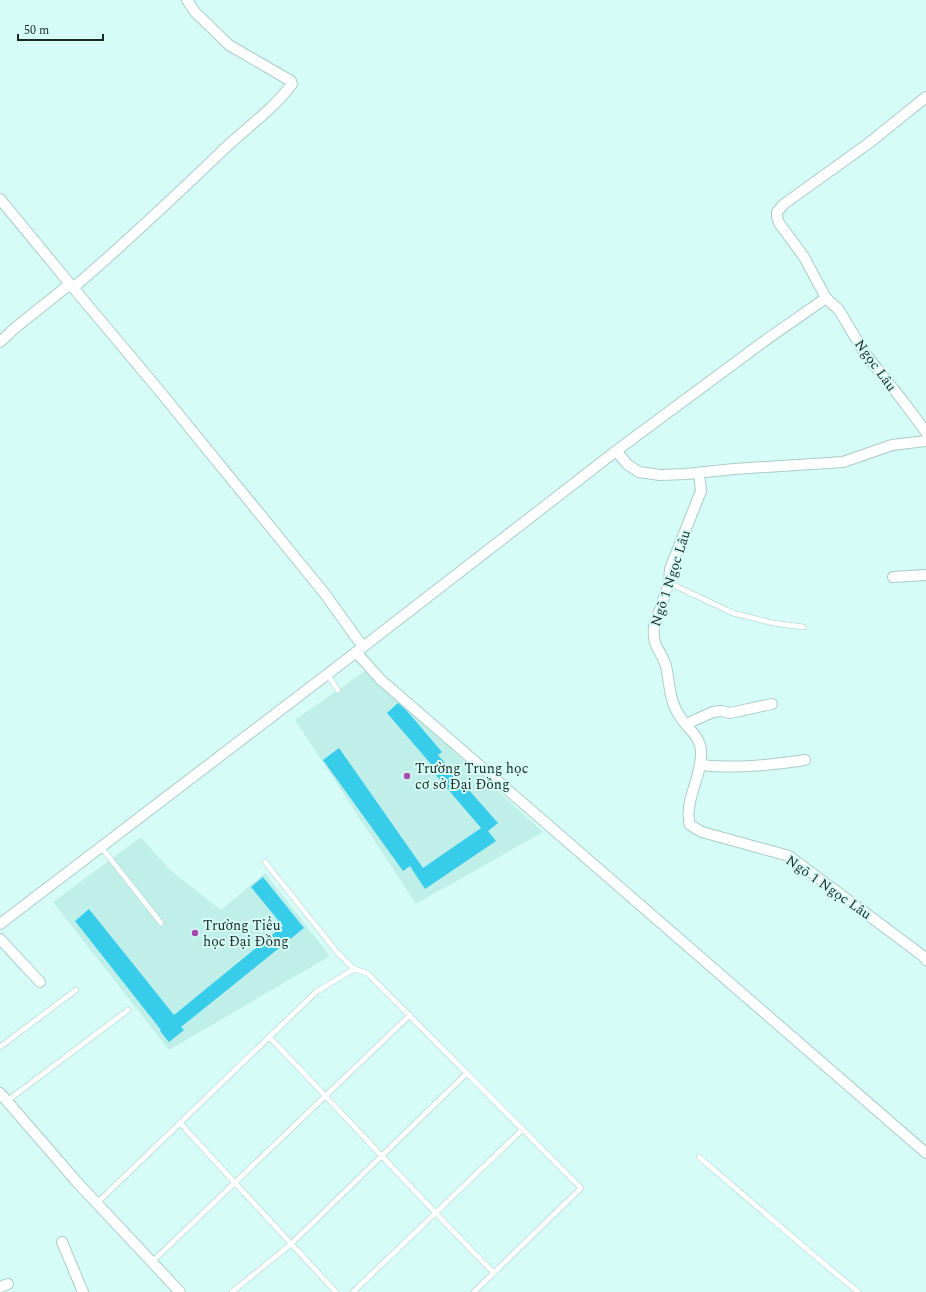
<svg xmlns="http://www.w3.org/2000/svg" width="926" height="1292" viewBox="0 0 926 1292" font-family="Spectral,serif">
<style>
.built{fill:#c0efe9}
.building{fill:#36ccea}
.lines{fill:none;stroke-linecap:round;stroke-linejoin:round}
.service-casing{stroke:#a9cdc9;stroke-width:6}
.minor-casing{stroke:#a9cdc9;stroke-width:12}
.service{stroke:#fff;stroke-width:5}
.minor{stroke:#fff;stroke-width:10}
.poi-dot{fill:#a849b2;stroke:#d6fcf7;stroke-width:1.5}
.labels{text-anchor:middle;stroke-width:4;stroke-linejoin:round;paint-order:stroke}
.street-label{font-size:14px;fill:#1a2826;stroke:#d6fcf7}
.poi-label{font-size:14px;fill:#1a2826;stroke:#d6fcf7;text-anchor:start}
</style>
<rect width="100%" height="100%" fill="#d6fcf7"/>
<path class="built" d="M 365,671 L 543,832 L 416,904 L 295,720 Z
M 141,837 L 170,870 L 221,910 L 265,873 L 330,956 L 169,1050 L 53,902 Z"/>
<path class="building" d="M 398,703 L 407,711 L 442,752 L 438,755 L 498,823 L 488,831 L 496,841 L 425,889 L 410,866 L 403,871 L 323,760 L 339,748 L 423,868 L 481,828 L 434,773 L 437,771 L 387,713 Z
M 263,877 L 304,928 L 181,1027 L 184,1030 L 169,1042 L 160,1031 L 161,1030 L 75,921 L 89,909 L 174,1015 L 283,926 L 251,887 Z"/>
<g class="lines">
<defs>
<path id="service" d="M 669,583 L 733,613 L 773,623 L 803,627
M 327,674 L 338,690
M 101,847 L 161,923
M 265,862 L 337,952 L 354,969 L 367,973 L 581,1188 L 474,1292
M 269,1037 C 345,1115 417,1196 494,1273
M 0,1047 L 76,990
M 7,1101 L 128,1010
M 180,1123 L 235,1183 L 336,1292
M 699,1157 L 816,1257 L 858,1292
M 97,1203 L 316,992 L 354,969
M 152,1262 L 410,1015
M 232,1292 L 291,1244 L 467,1073
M 353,1292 L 523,1129"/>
<path id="minor" d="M 926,97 L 869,143 L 784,204 L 777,212 L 777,217 L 779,223 L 804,257 L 826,298 L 839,310 L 864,352 L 903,401 L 926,432
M 0,199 L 70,284
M 73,288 C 123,245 172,199 219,154 C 243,130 272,111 292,84 L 291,81 L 229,45 L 195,12 L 187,0
M 0,342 L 15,328 L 70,284 L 158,389 L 325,594 L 363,647
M 616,451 L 628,465 L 639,472 L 660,475 L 686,474 L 734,469 L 843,462 L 892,445 L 926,441
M 699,474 L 701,491 L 670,569 L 669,583 L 654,627 C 652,649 661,649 666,666 C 670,684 669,702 681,718 C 688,729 700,736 701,751 C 703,775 683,802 690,825 L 702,832 L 789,856 L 923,956 L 926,960
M 893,577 L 926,575
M 356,652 L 380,679 L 926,1153
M 686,724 L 713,712 L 721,711 L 730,713 L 772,704
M 700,765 C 736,769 770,765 805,760
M 0,924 L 363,647 L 616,451 L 763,342 L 826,298
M 0,939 L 40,982
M 0,1093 L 76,1181 L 180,1292
M 62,1242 L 83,1292
M 0,1287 L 8,1284"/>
</defs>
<use href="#service" class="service-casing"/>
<use href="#minor" class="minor-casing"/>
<use href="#service" class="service"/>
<use href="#minor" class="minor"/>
</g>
<g class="poi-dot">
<circle cx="407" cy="776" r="4"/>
<circle cx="195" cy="933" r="4"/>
</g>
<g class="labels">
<g class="street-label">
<text transform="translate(876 365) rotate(54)" y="5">Ngọc Lâu</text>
<text transform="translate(670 578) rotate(-72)" y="5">Ngõ 1 Ngọc Lâu</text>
<text transform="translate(829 887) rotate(35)" y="5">Ngõ 1 Ngọc Lâu</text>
</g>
<g class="poi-label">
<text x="415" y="773">Trường Trung học<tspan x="415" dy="16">cơ sở Đại Đồng</tspan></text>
<text x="203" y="930">Trường Tiểu<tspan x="203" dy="16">học Đại Đồng</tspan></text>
</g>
</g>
<path d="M18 34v6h85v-6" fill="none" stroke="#1a2826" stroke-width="2"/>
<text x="24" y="34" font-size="12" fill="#1a2826" stroke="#d6fcf7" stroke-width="3" paint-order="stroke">50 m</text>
</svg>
